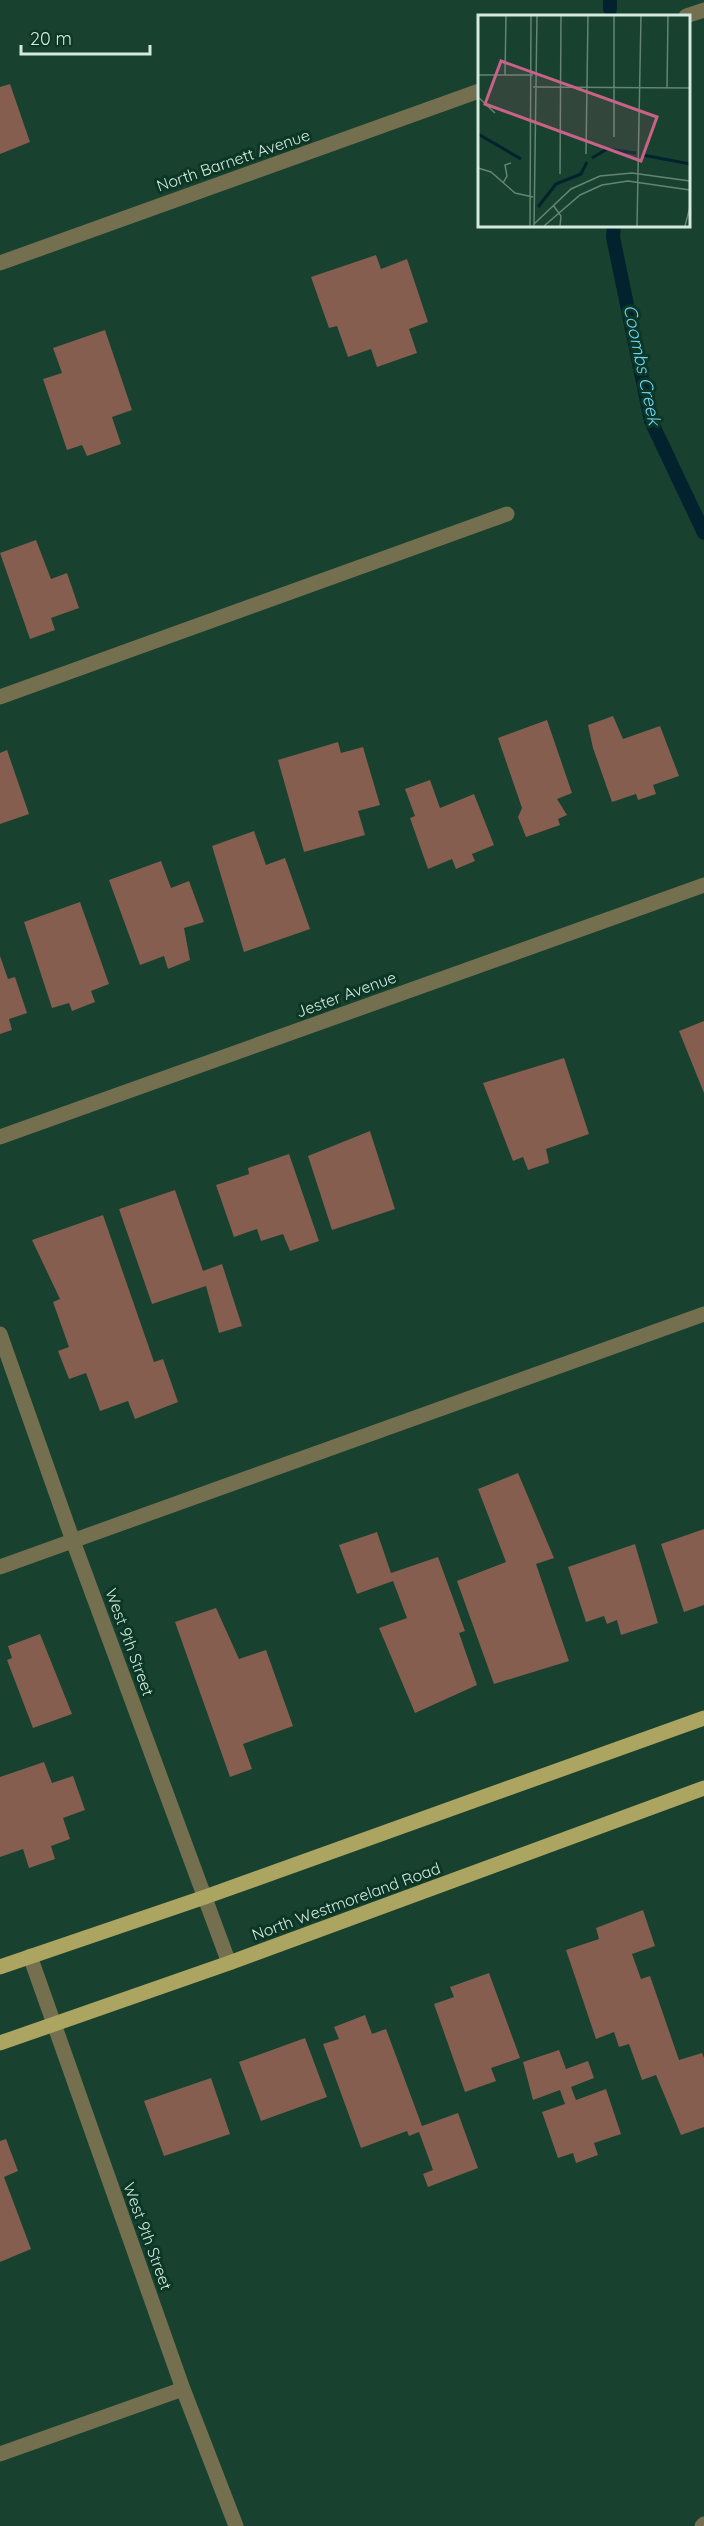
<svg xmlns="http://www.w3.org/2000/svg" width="704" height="2526" viewBox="0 0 704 2526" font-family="Quicksand,sans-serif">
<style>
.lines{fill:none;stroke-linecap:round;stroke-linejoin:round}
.stream{stroke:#02232d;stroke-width:14}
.building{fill:#855e4f}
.minor{stroke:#736f4f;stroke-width:15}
.major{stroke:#aca461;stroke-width:15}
.labels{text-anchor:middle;stroke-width:6;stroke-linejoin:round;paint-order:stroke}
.street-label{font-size:16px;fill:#d4eade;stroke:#0c3625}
.water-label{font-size:18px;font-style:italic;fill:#6dd4f6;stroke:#0c3625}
.inset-river{fill:none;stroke:#02232d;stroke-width:3}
.inset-road{fill:none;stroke:#638575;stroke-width:1.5}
.view{fill:#c86289;fill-opacity:0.15;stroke:#c86289;stroke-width:3}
.inset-edge{fill:none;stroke:#d4eade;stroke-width:3}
</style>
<rect width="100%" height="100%" fill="#18412f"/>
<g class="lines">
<path class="stream" d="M 610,0 L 610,9
M 614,225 L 613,237 L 651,421 L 704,533"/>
</g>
<path class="building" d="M 10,84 L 30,142 L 0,154 L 0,87 Z
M 376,255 L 381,269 L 407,259 L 428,322 L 409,329 L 417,353 L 377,367 L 371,349 L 348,357 L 337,326 L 329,328 L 311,277 Z
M 105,330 L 132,410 L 112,417 L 121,444 L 87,456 L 82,445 L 67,450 L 43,379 L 62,373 L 53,348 Z
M 36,540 L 51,579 L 67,573 L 79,608 L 51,618 L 55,630 L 30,639 L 0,553 Z
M 613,716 L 623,739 L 660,726 L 679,776 L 653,785 L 656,794 L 638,800 L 636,794 L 612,802 L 593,748 L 588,725 Z
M 547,720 L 572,793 L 557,799 L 567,815 L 558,819 L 560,825 L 526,837 L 518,817 L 522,808 L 498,738 Z
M 338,742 L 341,753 L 363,747 L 380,805 L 358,811 L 365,835 L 304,852 L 278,760 Z
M 7,750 L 29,814 L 0,824 L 0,753 Z
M 430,780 L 440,808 L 474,794 L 494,845 L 472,854 L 475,861 L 456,869 L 452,859 L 428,869 L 410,818 L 415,816 L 405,789 Z
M 254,831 L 266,865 L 285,858 L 310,929 L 244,952 L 212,846 Z
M 161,861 L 171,888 L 189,881 L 204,922 L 184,928 L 190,960 L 168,969 L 164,956 L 140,965 L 109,880 Z
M 80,902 L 109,984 L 91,991 L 95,1002 L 72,1011 L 69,1003 L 52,1008 L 24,922 Z
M 0,956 L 8,979 L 15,977 L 27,1013 L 9,1019 L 12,1030 L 0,1034 Z
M 704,1021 L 704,1093 L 679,1031 Z
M 564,1058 L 589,1134 L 546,1149 L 549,1163 L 528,1170 L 523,1157 L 513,1161 L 483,1083 Z
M 370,1131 L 395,1209 L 332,1230 L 308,1156 Z
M 289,1154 L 319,1241 L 290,1251 L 283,1234 L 261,1241 L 257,1229 L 234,1237 L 216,1185 L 249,1174 L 248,1168 Z
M 175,1190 L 203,1271 L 222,1264 L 242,1326 L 219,1333 L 206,1286 L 152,1304 L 119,1209 Z
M 103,1215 L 154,1362 L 163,1359 L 178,1402 L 135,1419 L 128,1401 L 100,1411 L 86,1373 L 69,1379 L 58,1351 L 69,1347 L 53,1302 L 60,1299 L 32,1240 Z
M 518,1473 L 554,1558 L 536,1564 L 569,1661 L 494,1684 L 457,1581 L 506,1562 L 478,1489 Z
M 704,1529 L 704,1605 L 684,1612 L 661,1544 Z
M 377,1532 L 391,1573 L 438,1557 L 465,1631 L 459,1633 L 477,1685 L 415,1713 L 379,1628 L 407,1618 L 393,1581 L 357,1594 L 339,1545 Z
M 635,1544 L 658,1623 L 621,1635 L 617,1620 L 607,1624 L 604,1616 L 586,1622 L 568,1567 Z
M 216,1608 L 239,1659 L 266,1650 L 293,1726 L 243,1744 L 252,1769 L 230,1777 L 175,1622 Z
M 40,1634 L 72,1714 L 33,1728 L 7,1660 L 12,1658 L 8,1646 Z
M 44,1762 L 52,1783 L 73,1776 L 85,1810 L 63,1818 L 70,1839 L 51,1846 L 55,1859 L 29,1868 L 23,1849 L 0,1857 L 0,1777 Z
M 643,1910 L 655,1946 L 632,1954 L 641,1979 L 650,1976 L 679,2060 L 702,2053 L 704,2058 L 704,2127 L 681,2135 L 656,2075 L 642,2080 L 629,2044 L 619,2047 L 614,2032 L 596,2039 L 566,1950 L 599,1939 L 596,1928 Z
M 489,1973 L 520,2058 L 491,2068 L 496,2081 L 465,2092 L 434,2004 L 454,1997 L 450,1987 Z
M 365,2015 L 372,2034 L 386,2029 L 422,2126 L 458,2113 L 478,2168 L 428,2187 L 423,2174 L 433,2170 L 419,2132 L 409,2136 L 407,2131 L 361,2148 L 323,2044 L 339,2039 L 334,2027 Z
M 305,2038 L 327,2097 L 261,2121 L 239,2062 Z
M 559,2050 L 566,2069 L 588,2061 L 594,2078 L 571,2087 L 576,2100 L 606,2089 L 621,2134 L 594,2143 L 598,2155 L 576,2163 L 573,2153 L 558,2158 L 542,2112 L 565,2104 L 560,2090 L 533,2100 L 523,2062 Z
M 211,2078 L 230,2134 L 164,2156 L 144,2101 Z
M 6,2139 L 18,2171 L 4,2177 L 31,2249 L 0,2262 L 0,2141 Z"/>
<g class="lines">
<path class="minor" d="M 686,16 L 704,10
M 0,263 L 479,91
M 0,697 L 507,514
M 0,1137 L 704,885
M 0,1334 L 73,1541 L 229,1963
M 0,1567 L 704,1314
M 30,1956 L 183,2389 L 236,2526
M 0,2454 L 183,2389
M 702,2526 L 704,2524"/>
<path class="major" d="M 0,1967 L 205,1897 L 704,1718
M 0,2043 L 229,1963 L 704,1788"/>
</g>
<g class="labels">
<g class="street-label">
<text transform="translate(233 160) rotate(-19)" y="6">North Barnett Avenue</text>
<text transform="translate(346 994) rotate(-20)" y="6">Jester Avenue</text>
<text transform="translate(130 1642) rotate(70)" y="6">West 9th Street</text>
<text transform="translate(346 1901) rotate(-20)" y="6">North Westmoreland Road</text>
<text transform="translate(148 2236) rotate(70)" y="6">West 9th Street</text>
</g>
<g class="water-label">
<text transform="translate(642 365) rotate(78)" y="6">Coombs Creek</text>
</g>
</g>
<g transform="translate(478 15)">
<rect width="212" height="212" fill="#18412f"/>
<path class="inset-river" d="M 0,119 L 43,144M 165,140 L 212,149M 114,143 L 129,134 L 158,138M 60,192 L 78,169 L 103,159 L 109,147"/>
<path class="inset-road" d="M 1,60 L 55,60M 27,60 L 28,0M 0,67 L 0,0M 55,72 L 212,73M 189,73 L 190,0M 0,82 L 17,98M 136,122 L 136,0M 108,139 L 110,0M 0,153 L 13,157 L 37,178 L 55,182M 82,159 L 83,0M 25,168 L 29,161 L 27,150 L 33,148M 75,190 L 83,201 L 82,211M 56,209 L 93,174 L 122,161 L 154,158 L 212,166M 52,211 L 53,0M 56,211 L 59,0M 66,211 L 102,180 L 124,170 L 150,166 L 212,175M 159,211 L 163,0M 207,211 L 212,192"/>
<path class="view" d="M 23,46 L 179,102 L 163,146 L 7,89 Z"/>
<rect width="212" height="212" class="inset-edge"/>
</g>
<path d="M21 45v9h129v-9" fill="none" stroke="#d4eade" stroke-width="3"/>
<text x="30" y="45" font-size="18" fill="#d4eade" stroke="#0c3625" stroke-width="4.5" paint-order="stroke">20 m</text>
</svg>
